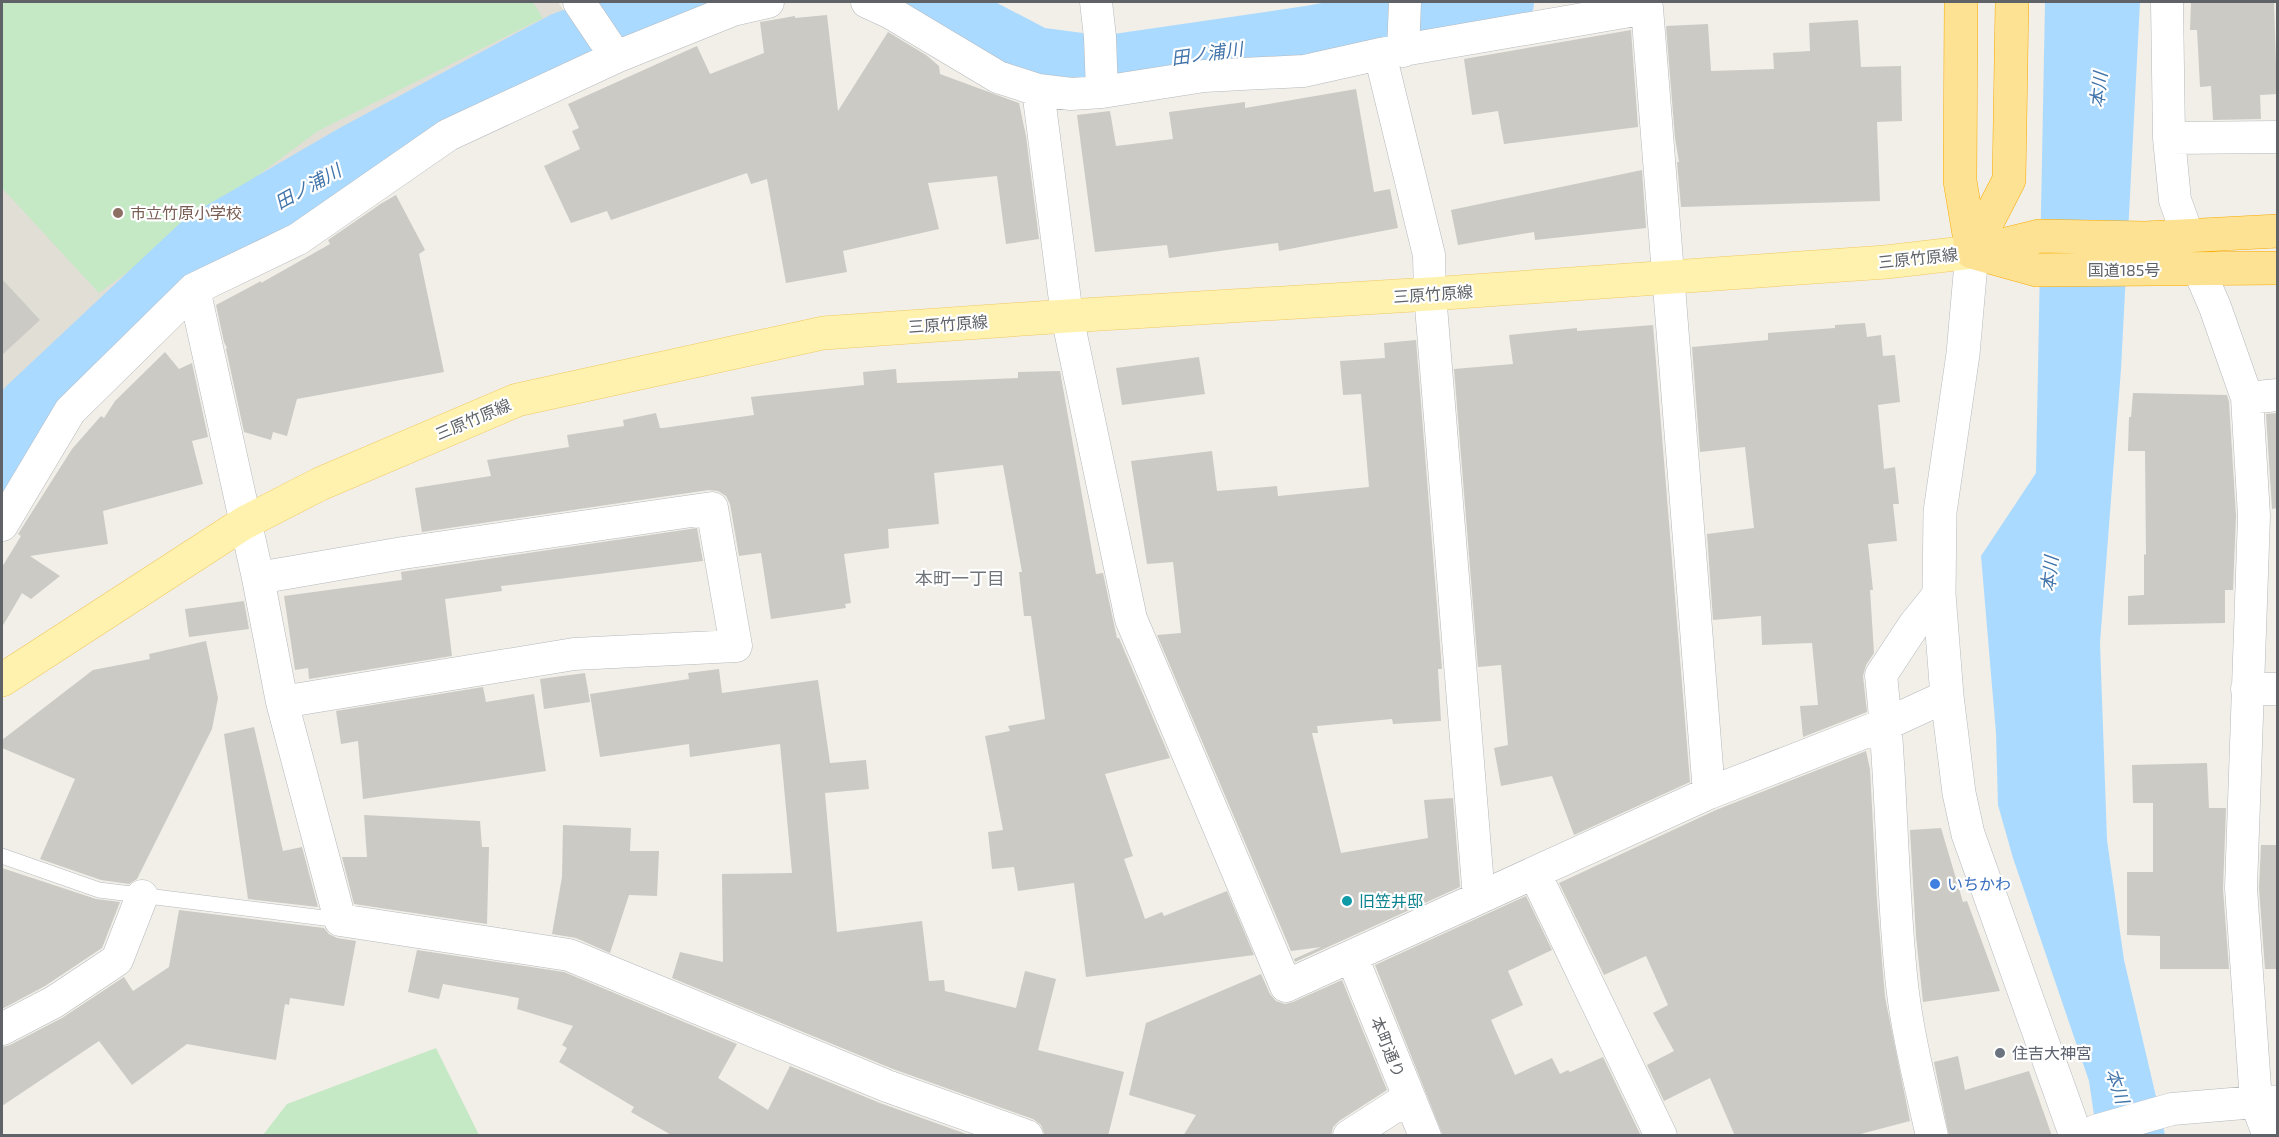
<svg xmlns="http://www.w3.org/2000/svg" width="2279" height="1137" viewBox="0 0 2279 1137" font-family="'Exo 2','Noto Sans JP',sans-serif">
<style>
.education{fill:#e1ded6}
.green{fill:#c5e8c5}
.water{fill:#aadaff}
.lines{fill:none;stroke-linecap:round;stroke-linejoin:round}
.river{stroke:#aadaff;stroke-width:66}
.building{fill:#cccac5}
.lane-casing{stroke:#b5b8bc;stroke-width:16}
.street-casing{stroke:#b5b8bc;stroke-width:33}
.secondary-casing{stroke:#b6babf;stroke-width:34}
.primary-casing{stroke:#f2c960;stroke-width:34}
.highway-casing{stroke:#f9ab00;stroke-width:34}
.lane{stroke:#fff;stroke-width:15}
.street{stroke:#fff;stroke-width:32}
.secondary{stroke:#fff;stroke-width:33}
.primary{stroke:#fff2af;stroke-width:33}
.highway{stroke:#fde293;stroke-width:33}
.education-dot{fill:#8d6e63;stroke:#fff;stroke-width:2}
.shop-dot{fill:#3f7fe0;stroke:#fff;stroke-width:2}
.culture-dot{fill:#0f9aa8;stroke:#fff;stroke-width:2}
.worship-dot{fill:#6b7280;stroke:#fff;stroke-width:2}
.labels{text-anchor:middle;stroke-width:4.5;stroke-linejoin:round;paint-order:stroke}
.education-label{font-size:16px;fill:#785e54;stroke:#fff;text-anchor:start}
.street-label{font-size:16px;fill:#5f6368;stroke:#fff}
.shop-label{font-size:16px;fill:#366cbe;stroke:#fff;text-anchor:start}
.culture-label{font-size:16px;fill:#0d838f;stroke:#fff;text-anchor:start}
.worship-label{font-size:16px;fill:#5b616d;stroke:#fff;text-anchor:start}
.water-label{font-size:18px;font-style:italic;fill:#4174aa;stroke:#fff}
.neighbourhood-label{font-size:18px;fill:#70757a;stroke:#fff}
</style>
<rect width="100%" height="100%" fill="#f1efe8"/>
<path class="education" d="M 2,2 L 558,2 L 575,27 L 309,161 L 159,264 L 14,413 L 2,434 Z"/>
<path class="green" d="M 2,2 L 533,2 L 543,18 L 318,131 L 99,293 L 2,188 Z
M 436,1048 L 479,1135 L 263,1135 L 287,1104 Z"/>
<path class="water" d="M 2045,2 L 2140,2 L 2121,369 L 2100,643 L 2107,840 L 2124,960 L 2165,1135 L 2097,1135 L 2089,1081 L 2013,858 L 1998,805 L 1996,733 L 1981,556 L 2036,473 Z"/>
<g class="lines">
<path class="river" d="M 924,2 L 1035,60 L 1103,69 L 1315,38 L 1501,2
M 2,459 L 30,409 L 206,244 L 357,156 L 564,45 L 680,2"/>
</g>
<path class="building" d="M 2191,2 L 2274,2 L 2277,94 L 2260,95 L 2261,119 L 2213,120 L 2211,86 L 2200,87 L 2197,30 L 2190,30 Z
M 827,15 L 838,111 L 888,32 L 926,55 L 939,66 L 940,74 L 1019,103 L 1026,136 L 1039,239 L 1006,244 L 997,176 L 928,183 L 939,229 L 843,251 L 847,272 L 786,283 L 767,179 L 751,184 L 747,173 L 611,220 L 607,211 L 571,223 L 544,166 L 580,149 L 572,131 L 579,128 L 568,104 L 697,46 L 710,74 L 764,53 L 760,22 L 795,16 L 795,18 Z
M 1858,20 L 1861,67 L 1901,66 L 1902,121 L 1877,122 L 1880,201 L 1681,207 L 1677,162 L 1679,162 L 1675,138 L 1666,26 L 1708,24 L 1711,71 L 1774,69 L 1773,53 L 1810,51 L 1809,23 Z
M 1631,30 L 1638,127 L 1504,144 L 1498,111 L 1472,115 L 1464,59 Z
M 1356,89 L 1374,192 L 1390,189 L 1398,228 L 1279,251 L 1278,243 L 1169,258 L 1167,245 L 1095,252 L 1077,115 L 1110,111 L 1116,146 L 1173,139 L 1169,112 L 1245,102 L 1245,108 Z
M 1642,170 L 1646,228 L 1535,240 L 1534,232 L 1458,245 L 1451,210 Z
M 396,195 L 425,250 L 419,254 L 444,372 L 297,399 L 287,436 L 273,432 L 271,440 L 244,432 L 226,349 L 227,348 L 224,342 L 216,305 L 261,281 L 261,283 L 330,244 L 328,240 L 382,203 Z
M 2,279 L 40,320 L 2,355 Z
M 1865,323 L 1867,337 L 1881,335 L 1883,356 L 1895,355 L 1900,402 L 1878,405 L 1884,469 L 1895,467 L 1899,504 L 1893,504 L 1897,541 L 1868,544 L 1873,590 L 1870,590 L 1874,653 L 1866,665 L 1863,676 L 1867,712 L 1803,737 L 1800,706 L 1818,705 L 1812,643 L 1762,645 L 1761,616 L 1713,620 L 1707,534 L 1754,528 L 1745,447 L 1700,452 L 1692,347 L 1768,340 L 1768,333 L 1835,328 L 1835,325 Z
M 1653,325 L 1690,782 L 1574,835 L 1552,776 L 1501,786 L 1494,748 L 1508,745 L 1501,665 L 1478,667 L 1454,369 L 1513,364 L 1509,335 L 1577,328 L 1577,331 Z
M 1416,340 L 1442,669 L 1438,669 L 1441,721 L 1393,724 L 1392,719 L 1317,726 L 1318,733 L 1312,733 L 1341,853 L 1428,838 L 1424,800 L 1453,798 L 1460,887 L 1295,962 L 1294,959 L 1321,947 L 1291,951 L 1157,635 L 1181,633 L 1173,562 L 1147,564 L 1131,461 L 1212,451 L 1217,491 L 1277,486 L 1278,496 L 1369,487 L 1361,394 L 1343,395 L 1340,361 L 1385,358 L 1384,343 Z
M 165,352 L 179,369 L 192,363 L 208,437 L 192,441 L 203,484 L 103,511 L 108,544 L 30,556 L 60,576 L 31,599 L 22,593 L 2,627 L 2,567 L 21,536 L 18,534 L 72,449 L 101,416 L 104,418 L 115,401 Z
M 1199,357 L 1205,394 L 1122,405 L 1116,368 Z
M 896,369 L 897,383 L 1018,378 L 1018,372 L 1060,371 L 1096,574 L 1103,573 L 1117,638 L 1119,638 L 1170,758 L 1105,774 L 1133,856 L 1124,859 L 1145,919 L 1162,912 L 1164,916 L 1227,891 L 1254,955 L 1086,977 L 1074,883 L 1018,891 L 1014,867 L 992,869 L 988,832 L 1003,830 L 985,736 L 1010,731 L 1008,726 L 1045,719 L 1031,616 L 1024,616 L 1019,572 L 1022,572 L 1003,465 L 934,473 L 939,524 L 888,529 L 889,548 L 844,554 L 851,603 L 845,604 L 846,608 L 771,619 L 761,553 L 739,556 L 730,504 L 726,496 L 718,491 L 709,490 L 422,532 L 415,488 L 491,476 L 487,460 L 569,447 L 567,435 L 624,426 L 623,420 L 656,413 L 660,428 L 663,428 L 754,415 L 751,397 L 864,385 L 863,372 Z
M 2133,393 L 2227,395 L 2229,402 L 2236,516 L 2233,590 L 2225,590 L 2225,623 L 2128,625 L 2128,596 L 2144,595 L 2144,554 L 2146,555 L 2145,451 L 2128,451 L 2129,417 L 2131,417 Z
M 2277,413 L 2277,508 L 2272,509 L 2266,414 Z
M 697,528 L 703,561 L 501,586 L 502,591 L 445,599 L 452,656 L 309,679 L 308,668 L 295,670 L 284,596 L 402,580 L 401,572 Z
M 244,601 L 249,629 L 189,637 L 185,609 Z
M 206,641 L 218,698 L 212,729 L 137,879 L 129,884 L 101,880 L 40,859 L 75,779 L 2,748 L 2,740 L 93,670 L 150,659 L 149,654 Z
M 719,669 L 722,693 L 818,680 L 830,763 L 866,760 L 869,789 L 825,793 L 837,932 L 922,921 L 929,981 L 944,980 L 945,991 L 1016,1008 L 1025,971 L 1056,979 L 1038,1050 L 1124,1072 L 1108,1136 L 1045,1136 L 1041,1125 L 1033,1119 L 893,1069 L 672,978 L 680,952 L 723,962 L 722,874 L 792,873 L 780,744 L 690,757 L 689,744 L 600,757 L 590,694 L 689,679 L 688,673 Z
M 585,673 L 590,702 L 544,709 L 540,679 Z
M 483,687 L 486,702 L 534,694 L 546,771 L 363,799 L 358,741 L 341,744 L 336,711 Z
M 254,727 L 283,851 L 302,847 L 318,907 L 248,899 L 224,734 Z
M 1866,751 L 1870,769 L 1877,901 L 1885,997 L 1910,1121 L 1853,1136 L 1735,1136 L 1710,1078 L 1664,1101 L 1647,1065 L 1674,1051 L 1653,1013 L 1668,1005 L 1646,956 L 1604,975 L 1559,883 L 1716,810 Z
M 2207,763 L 2209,808 L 2226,808 L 2223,889 L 2229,969 L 2160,969 L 2160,936 L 2127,935 L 2127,872 L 2153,872 L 2153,803 L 2133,803 L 2132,765 Z
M 364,815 L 480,821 L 482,847 L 489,847 L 487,924 L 354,904 L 342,857 L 367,857 Z
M 563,825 L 631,828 L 630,851 L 659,851 L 657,896 L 629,895 L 610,953 L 576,938 L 552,934 L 562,877 Z
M 1941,828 L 1963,902 L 1967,901 L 2000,991 L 1923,1002 L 1916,936 L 1910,830 Z
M 2261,845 L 2277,845 L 2277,969 L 2265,969 L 2259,888 Z
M 2,868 L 96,899 L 120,902 L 102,948 L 45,986 L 2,1009 Z
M 1526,896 L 1552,950 L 1508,971 L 1523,1005 L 1491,1020 L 1515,1075 L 1552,1058 L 1560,1074 L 1568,1070 L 1570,1072 L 1603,1057 L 1641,1136 L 1443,1136 L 1375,965 Z
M 179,910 L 324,928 L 329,934 L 337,938 L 356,941 L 344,1006 L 290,998 L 289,1005 L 285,1004 L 276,1060 L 187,1044 L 132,1085 L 99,1041 L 2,1106 L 2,1047 L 10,1045 L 62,1018 L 124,977 L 133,991 L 169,967 Z
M 417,950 L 564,972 L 737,1044 L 718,1078 L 768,1110 L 790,1066 L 880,1103 L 972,1136 L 673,1136 L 631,1112 L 634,1107 L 559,1062 L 567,1048 L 562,1045 L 573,1026 L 517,1009 L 519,998 L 443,984 L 439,999 L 408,992 Z
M 1261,974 L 1270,994 L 1276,1001 L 1285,1004 L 1293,1002 L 1342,980 L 1387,1090 L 1339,1121 L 1333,1127 L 1331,1136 L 1183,1136 L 1196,1115 L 1129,1095 L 1146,1023 Z
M 1958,1056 L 1965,1090 L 2029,1071 L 2052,1136 L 1949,1136 L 1934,1062 Z"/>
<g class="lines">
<defs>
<path id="lane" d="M 2,856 L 99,890 L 340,920"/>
<path id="street" d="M 579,2 L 616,57
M 867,2 L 891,13 L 998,77 L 1038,90 L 1071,94 L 1102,92 L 1204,76 L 1304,71 L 1380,54 L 1647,8 L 1709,793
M 1096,2 L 1100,37 L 1102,92
M 2167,2 L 2169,138 L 2175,200 L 2188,236
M 1403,51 L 1405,2
M 1380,54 L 1429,255 L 1430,294 L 1479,898
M 1038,90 L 1067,316 L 1131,619 L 1286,986 L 1709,793 L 1886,724 L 1947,696
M 2169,138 L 2278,137
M 2199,270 L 2215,307 L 2247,398 L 2254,516 L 2241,888 L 2256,1102 L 2269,1136
M 194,289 L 258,578 L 403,553 L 712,508 L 736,646 L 574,654 L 282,702 L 340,920 L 569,955 L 887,1086 L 1027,1136
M 2247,398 L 2278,395
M 2,525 L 70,411 L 194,289 L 298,239 L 448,135 L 616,57 L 733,10 L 768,2
M 258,578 L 282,702
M 2247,689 L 2278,689
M 1535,874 L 1661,1136
M 1352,957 L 1425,1136
M 2,1029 L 54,1002 L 117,960 L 142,896
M 1349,1136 L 1408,1098
M 1932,1136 C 1920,1082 1906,1029 1901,975 C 1891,875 1892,775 1881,675 L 1914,625 L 1939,594
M 2087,1136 L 2095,1131 L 2172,1109 L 2256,1102"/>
<path id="secondary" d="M 1972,252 L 1963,354 L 1940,512 L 1939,594 L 1947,696 L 1959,793 L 1968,834 L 2076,1136
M 2256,1102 L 2278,1102"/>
<path id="primary" d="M 2,680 L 244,523 L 320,484 L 517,400 L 823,333 L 1067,316 L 1430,294 L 1886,262 L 1972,252"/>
<path id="highway" d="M 1961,2 L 1960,181 L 1972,252
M 1972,252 L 2037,270 L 2278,268
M 1972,252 L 2009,180 L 2012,2
M 1974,252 L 2039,236 L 2145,238 L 2278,231"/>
</defs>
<use href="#lane" class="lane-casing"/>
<use href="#street" class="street-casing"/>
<use href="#secondary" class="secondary-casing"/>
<use href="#primary" class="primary-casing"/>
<use href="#highway" class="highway-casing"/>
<use href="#lane" class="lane"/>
<use href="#street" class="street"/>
<use href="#secondary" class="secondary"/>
<use href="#primary" class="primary"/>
<use href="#highway" class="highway"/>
</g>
<circle class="education-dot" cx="118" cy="213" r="6"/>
<circle class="shop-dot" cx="1935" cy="884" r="6"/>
<circle class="culture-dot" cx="1347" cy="901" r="6"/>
<circle class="worship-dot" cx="2000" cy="1053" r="6"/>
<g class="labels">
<g class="education-label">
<text x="130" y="219">市立竹原小学校</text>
</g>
<g class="street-label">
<text transform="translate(1918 258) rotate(-6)" y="6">三原竹原線</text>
<text x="2124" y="276">国道185号</text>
<text transform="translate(1433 294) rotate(-4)" y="6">三原竹原線</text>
<text transform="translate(948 324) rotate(-4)" y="6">三原竹原線</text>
<text transform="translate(473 419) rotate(-23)" y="6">三原竹原線</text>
<text transform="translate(1388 1047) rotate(68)" y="6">本町通り</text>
</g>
<g class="shop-label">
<text x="1947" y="890">いちかわ</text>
</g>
<g class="culture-label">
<text x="1359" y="907">旧笠井邸</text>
</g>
<g class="worship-label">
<text x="2012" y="1059">住吉大神宮</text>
</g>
<g class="water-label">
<text transform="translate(1207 54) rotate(-8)" y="6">田ノ浦川</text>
<text transform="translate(2099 90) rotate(-84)" y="6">本川</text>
<text transform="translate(308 187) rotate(-29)" y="6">田ノ浦川</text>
<text transform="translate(2050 574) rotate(-84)" y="6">本川</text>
<text transform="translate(2117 1086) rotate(71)" y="6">本川</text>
</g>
<g class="neighbourhood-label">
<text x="960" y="585">本町一丁目</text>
</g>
</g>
<rect width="2279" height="1137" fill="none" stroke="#5f6368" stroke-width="6"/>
</svg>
